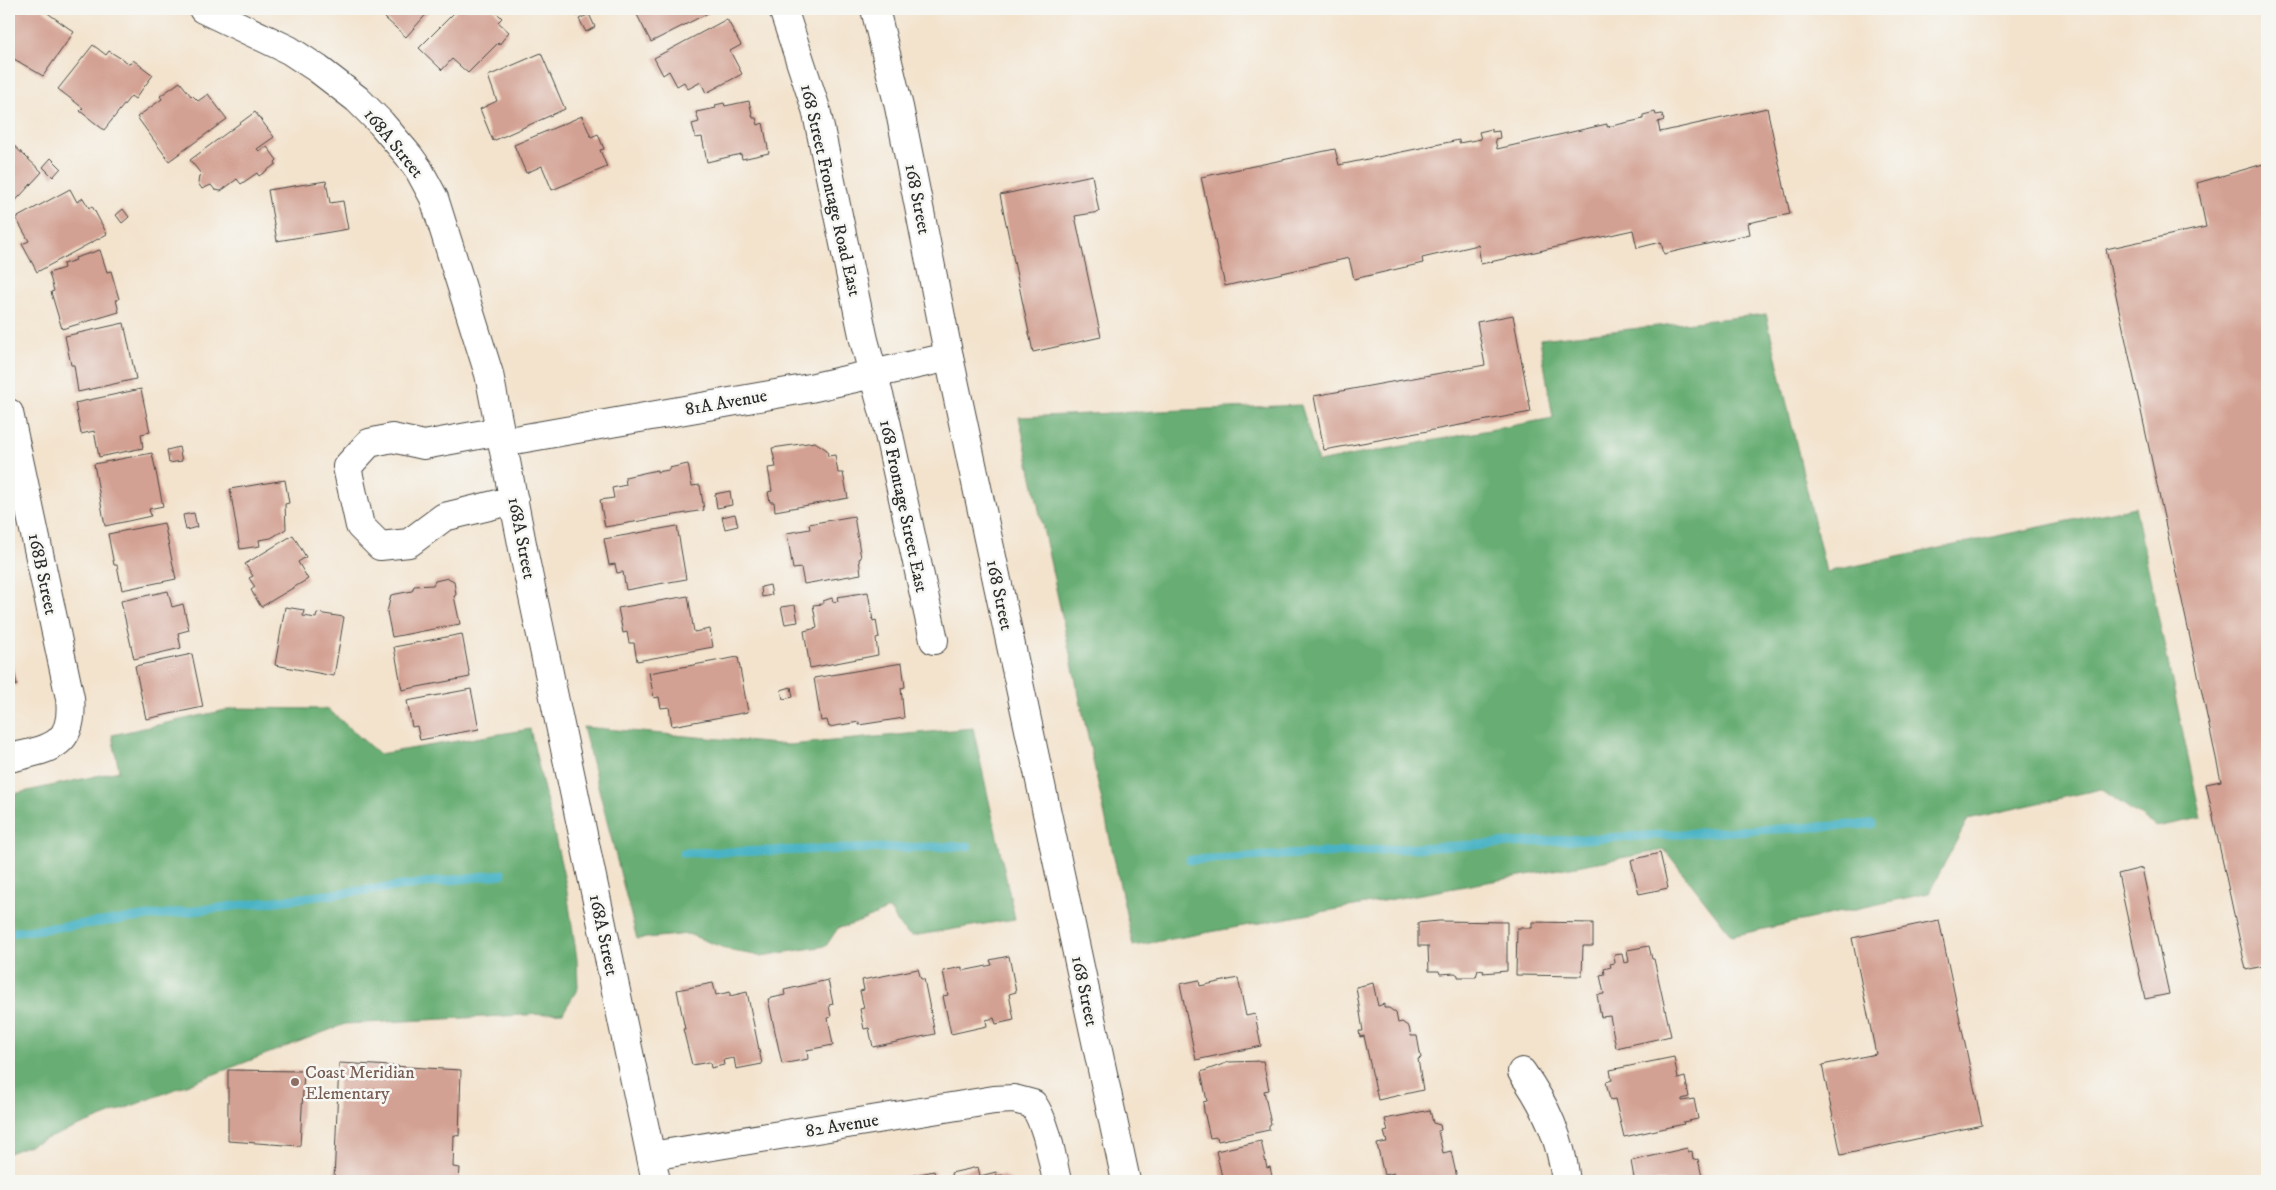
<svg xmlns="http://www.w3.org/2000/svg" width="2276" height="1190" viewBox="0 0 2276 1190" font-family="'IM FELL DW Pica',serif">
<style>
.forest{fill:#68ad73;stroke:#4a6c4f}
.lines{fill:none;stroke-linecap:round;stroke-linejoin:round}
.stream{stroke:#48b3c5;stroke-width:9}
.building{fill:#d3a193}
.minor-casing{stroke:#494743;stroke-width:30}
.secondary-casing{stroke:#494743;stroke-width:30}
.minor{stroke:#fff;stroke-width:28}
.secondary{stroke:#fff;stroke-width:28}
.education-dot{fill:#8d6e63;stroke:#f6f6f2;stroke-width:2}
.labels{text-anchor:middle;stroke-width:5;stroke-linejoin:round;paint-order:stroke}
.street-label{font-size:18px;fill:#2b2b2b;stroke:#f6f6f2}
.education-label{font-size:18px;fill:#785e54;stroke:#f6f6f2;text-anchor:start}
</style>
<rect width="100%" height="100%" fill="#f6f6f2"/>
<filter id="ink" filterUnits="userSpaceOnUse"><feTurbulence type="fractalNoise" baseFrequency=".02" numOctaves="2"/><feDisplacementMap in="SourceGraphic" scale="10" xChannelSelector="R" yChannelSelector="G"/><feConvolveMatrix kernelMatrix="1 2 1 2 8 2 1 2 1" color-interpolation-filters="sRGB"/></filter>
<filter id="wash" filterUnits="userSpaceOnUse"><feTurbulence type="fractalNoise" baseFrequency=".0096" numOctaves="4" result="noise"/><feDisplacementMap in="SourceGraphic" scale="20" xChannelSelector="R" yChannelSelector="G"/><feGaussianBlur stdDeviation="1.12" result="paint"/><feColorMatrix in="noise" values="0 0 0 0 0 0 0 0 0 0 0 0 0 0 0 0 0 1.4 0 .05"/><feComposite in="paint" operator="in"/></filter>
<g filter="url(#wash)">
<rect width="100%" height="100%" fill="#f3e3cd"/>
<path class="forest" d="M 1766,314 L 1826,572 L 2135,507 L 2201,818 L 2156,827 L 2101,789 L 1968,819 L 1929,893 L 1732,936 L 1665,850 L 1133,946 L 1019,417 L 1301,405 L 1318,462 L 1553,418 L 1540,339 Z
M 235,708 L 328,709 L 379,754 L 530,729 L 566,885 L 577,959 L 578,988 L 563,1013 L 345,1024 L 9,1153 L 9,795 L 119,771 L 112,735 Z
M 583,727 L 789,745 L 973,728 L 1015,919 L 912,936 C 896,928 899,920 889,909 C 872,916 856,925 838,928 L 826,946 L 761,956 L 732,951 L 688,934 L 637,939 Z"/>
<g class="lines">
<path class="stream" d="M 683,853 L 968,846
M 1190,860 L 1872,824
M 9,933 L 502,874"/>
</g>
<g id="blocks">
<path class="building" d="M 9,9 L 42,9 L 74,32 L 43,76 L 9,56 Z
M 393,9 L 431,9 L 406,37 L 385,18 Z
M 458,9 L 493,9 L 502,18 L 498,22 L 509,32 L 499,45 L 498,43 L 468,73 L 452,59 L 442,70 L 419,48 Z
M 573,9 L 583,9 L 575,13 Z
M 634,9 L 716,9 L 651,42 Z
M 589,14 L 595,27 L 586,32 L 579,19 Z
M 727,19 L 741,45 L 730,51 L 742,74 L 706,93 L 701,82 L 688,89 L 684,82 L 677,86 L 669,71 L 663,75 L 654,58 Z
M 93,45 L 106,55 L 109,51 L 130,64 L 133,60 L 153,75 L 135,99 L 131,96 L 104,130 L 80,111 L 83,108 L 58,89 Z
M 541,53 L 565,109 L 493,141 L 480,109 L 497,101 L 488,76 Z
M 180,82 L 191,96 L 192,95 L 198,101 L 208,94 L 227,119 L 169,161 L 137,117 L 162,99 L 160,96 Z
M 749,101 L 753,118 L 756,118 L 758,125 L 763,123 L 769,153 L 742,159 L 741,154 L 707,162 L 702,137 L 696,138 L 692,124 L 699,122 L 696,112 L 716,108 L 715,105 L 724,103 L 725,106 Z
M 1767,108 L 1790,214 L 1748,223 L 1750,234 L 1664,254 L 1661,242 L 1637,248 L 1633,230 L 1481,264 L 1478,245 L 1422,258 L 1423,263 L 1354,279 L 1349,258 L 1225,286 L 1201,177 L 1335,149 L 1339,165 L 1459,140 L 1459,143 L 1481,139 L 1479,132 L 1492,129 L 1492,132 L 1499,131 L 1500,138 L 1495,139 L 1497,149 L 1607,124 L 1607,127 L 1643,119 L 1643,115 L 1655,112 L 1656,115 L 1662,114 L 1664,120 L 1658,122 L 1660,132 Z
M 255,112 L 274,137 L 257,149 L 259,151 L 266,147 L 268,148 L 277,160 L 275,162 L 276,164 L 259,176 L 257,173 L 241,184 L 237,179 L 221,191 L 215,190 L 211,185 L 202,189 L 198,183 L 199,176 L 201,174 L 190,160 Z
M 582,116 L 591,137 L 598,134 L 604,149 L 600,150 L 607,167 L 552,190 L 542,166 L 526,173 L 514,145 Z
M 9,141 L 42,172 L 9,208 Z
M 51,158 L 61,168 L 53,177 L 43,167 Z
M 2267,163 L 2267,965 L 2246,970 L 2206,784 L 2221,781 L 2106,249 L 2206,227 L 2197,183 Z
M 1092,175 L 1099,212 L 1075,216 L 1101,337 L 1033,352 L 1000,195 Z
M 326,181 L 330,203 L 343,201 L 348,229 L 277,241 L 268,190 Z
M 70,189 L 77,202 L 83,198 L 89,208 L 92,206 L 107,234 L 37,272 L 22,244 L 29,241 L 16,218 Z
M 123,209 L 129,217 L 122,223 L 116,215 Z
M 100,250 L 107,272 L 111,271 L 119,299 L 116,300 L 119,312 L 62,329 L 51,292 L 54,291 L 49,273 L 64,268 L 63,264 L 76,260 L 75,258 Z
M 1513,315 L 1531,412 L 1324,450 L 1314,396 L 1485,365 L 1477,322 Z
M 124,323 L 136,379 L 78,392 L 74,365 L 71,365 L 65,336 Z
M 141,389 L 150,432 L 141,434 L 143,448 L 99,457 L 94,431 L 81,434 L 75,403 Z
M 815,442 L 827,450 L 828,456 L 835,455 L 838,473 L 843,473 L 848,498 L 775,511 L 774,502 L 770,502 L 768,492 L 772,491 L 768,468 L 776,467 L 772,448 Z
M 179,447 L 182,461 L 169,463 L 167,450 Z
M 152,453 L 163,506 L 149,509 L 151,516 L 105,526 L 94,464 Z
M 688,464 L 692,486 L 700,485 L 704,510 L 605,527 L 600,500 L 614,498 L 612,488 L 626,485 L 625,477 L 657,470 L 657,472 L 669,470 L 669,468 Z
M 285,480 L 289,503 L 285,504 L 286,529 L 271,538 L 259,540 L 260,546 L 240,549 L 230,489 Z
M 730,491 L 732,505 L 717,508 L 715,494 Z
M 194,513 L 197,527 L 186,530 L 183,515 Z
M 735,514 L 738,526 L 725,529 L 722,517 Z
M 854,516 L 861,558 L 859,559 L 861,574 L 804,584 L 801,568 L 793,569 L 787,533 L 810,529 L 809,524 Z
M 164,523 L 176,579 L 122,590 L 117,565 L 114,565 L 108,534 Z
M 677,526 L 686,579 L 626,590 L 623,572 L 617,573 L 615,564 L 609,565 L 604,539 Z
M 293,535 L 306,557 L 298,562 L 308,579 L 261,607 L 251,590 L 255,587 L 249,578 L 253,576 L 245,564 Z
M 448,578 L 454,581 L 456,595 L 454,596 L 460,624 L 392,637 L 387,612 L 391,595 L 412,591 L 414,586 L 433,585 L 435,581 Z
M 770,585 L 772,595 L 762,597 L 761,587 Z
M 168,591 L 172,607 L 183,604 L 189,630 L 178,633 L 181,648 L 134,659 L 121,601 Z
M 868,592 L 873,621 L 876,620 L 879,638 L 876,639 L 878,655 L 810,668 L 804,631 L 817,628 L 813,605 L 823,604 L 823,601 L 832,598 L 833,602 L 838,601 L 837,597 Z
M 688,596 L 694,632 L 710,629 L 713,647 L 637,661 L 634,643 L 629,643 L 627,632 L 623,633 L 618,608 Z
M 795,605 L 798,622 L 785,624 L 781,607 Z
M 285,607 L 304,610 L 303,616 L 316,618 L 317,613 L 344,617 L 334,676 L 275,665 Z
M 462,634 L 470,677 L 402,690 L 394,647 Z
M 192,654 L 203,707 L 146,719 L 135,666 Z
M 738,657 L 748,712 L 672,726 L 669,707 L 661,708 L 659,697 L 654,698 L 649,673 Z
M 9,659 L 11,659 L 17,685 L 9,687 Z
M 902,663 L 905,687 L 901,688 L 904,718 L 859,725 L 859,722 L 829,727 L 827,720 L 821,721 L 814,678 Z
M 791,687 L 793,697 L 783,699 L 781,690 Z
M 471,689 L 479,729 L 420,740 L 417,726 L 412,727 L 407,701 Z
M 1660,853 L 1668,888 L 1639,894 L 1631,860 Z
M 2142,868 L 2169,994 L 2145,999 L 2118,874 Z
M 1939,920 L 1982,1125 L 1841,1155 L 1822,1065 L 1876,1054 L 1852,938 Z
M 1439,921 L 1507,922 L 1507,971 L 1483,973 L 1484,971 L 1478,970 L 1476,977 L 1458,977 L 1458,975 L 1455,973 L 1440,974 L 1439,971 L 1429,971 L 1428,946 L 1418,946 L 1418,923 Z
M 1532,922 L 1593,923 L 1593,946 L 1583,946 L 1582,976 L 1516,975 L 1517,928 L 1532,928 Z
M 1649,946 L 1652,959 L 1654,959 L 1671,1036 L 1616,1048 L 1610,1016 L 1601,1017 L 1597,995 L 1604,994 L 1600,975 L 1605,974 L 1604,969 L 1611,967 L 1610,964 L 1615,963 L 1614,955 L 1622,954 L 1624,963 L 1629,962 L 1627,950 Z
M 1009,956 L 1016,992 L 1009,994 L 1014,1020 L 996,1024 L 994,1018 L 986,1020 L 987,1026 L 951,1034 L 943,996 L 948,995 L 943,971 L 962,967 L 962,971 L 992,965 L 990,960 Z
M 918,969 L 921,979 L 924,979 L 935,1034 L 873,1047 L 869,1028 L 864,1029 L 860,1009 L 864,1008 L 860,991 L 864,990 L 862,980 Z
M 1238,978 L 1246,1016 L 1255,1014 L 1261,1046 L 1196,1060 L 1180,984 L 1199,980 L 1200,986 Z
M 828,980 L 833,1004 L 829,1005 L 831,1017 L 828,1018 L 833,1045 L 807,1050 L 808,1059 L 782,1064 L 768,999 L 785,995 L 784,990 Z
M 713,983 L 716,995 L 730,992 L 730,996 L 747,992 L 762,1064 L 736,1069 L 734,1058 L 723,1060 L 724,1065 L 711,1068 L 710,1062 L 692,1065 L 683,1029 L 685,1029 L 677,990 Z
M 1373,983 L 1378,1006 L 1384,1004 L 1384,1008 L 1389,1008 L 1396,1013 L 1398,1023 L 1402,1022 L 1409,1027 L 1411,1036 L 1417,1036 L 1421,1058 L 1418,1059 L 1423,1090 L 1378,1100 L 1364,1036 L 1360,1037 L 1359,1031 L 1363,1031 L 1356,987 Z
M 1674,1057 L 1678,1079 L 1685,1077 L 1689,1097 L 1682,1099 L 1682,1101 L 1694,1099 L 1698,1119 L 1683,1122 L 1684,1124 L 1624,1137 L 1615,1099 L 1610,1100 L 1606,1082 L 1612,1080 L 1610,1070 Z
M 1263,1061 L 1269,1090 L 1264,1091 L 1271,1124 L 1269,1125 L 1269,1130 L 1218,1141 L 1217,1137 L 1210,1138 L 1204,1111 L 1203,1102 L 1207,1101 L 1201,1072 L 1229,1062 Z
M 339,1063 L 461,1070 L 459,1136 L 454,1135 L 453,1167 L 460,1168 L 459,1181 L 334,1181 Z
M 228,1070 L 304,1071 L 300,1146 L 228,1141 Z
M 1430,1110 L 1433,1123 L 1440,1125 L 1441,1130 L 1438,1131 L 1443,1153 L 1451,1151 L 1457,1178 L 1443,1181 L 1396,1181 L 1394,1173 L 1384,1175 L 1377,1144 L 1387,1142 L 1384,1132 L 1388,1131 L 1385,1119 Z
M 1261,1141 L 1267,1168 L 1270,1167 L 1273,1181 L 1223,1181 L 1216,1151 Z
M 1687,1148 L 1688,1152 L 1692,1151 L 1693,1160 L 1698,1159 L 1703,1181 L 1631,1181 L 1630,1179 L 1634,1178 L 1631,1161 Z
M 978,1167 L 980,1176 L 996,1172 L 997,1176 L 1002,1175 L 1013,1181 L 953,1181 L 951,1173 Z
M 934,1171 L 936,1181 L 905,1181 L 905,1177 Z
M 2267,1175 L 2267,1181 L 2242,1181 L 2242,1180 Z"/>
</g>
</g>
<g filter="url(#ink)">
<use href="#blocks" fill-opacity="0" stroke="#494743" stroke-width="1"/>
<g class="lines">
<defs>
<path id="minor" d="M 203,9 L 289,50 L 318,69 L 357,99 L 381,123 L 409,156 L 419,170 L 434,198 L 489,374 L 525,559 L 656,1181
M 783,9 L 816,109 L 864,340 L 886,421 L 934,640
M 9,413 L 70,698 C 75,747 49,749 9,758
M 500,431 L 424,445 L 392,438 L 369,443 L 347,467 L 360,526 L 380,546 L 409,543 L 444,517 L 514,500
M 503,442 L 810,388 L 949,357
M 1522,1072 C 1546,1106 1561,1139 1566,1181
M 651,1156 L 994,1100 L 1014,1099 L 1033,1104 C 1048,1127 1051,1155 1057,1181"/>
<path id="secondary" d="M 875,9 L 899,107 L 949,357 L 1126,1181"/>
</defs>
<use href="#minor" class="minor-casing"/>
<use href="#secondary" class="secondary-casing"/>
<use href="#minor" class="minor"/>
<use href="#secondary" class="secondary"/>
</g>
</g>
<circle class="education-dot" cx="295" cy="1082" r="5"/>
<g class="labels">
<g class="street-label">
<text transform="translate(394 143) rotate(51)" y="6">168A Street</text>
<text transform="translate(831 190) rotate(77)" y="6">168 Street Frontage Road East</text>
<text transform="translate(918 199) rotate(79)" y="6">168 Street</text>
<text transform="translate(726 402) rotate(-10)" y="6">81A Avenue</text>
<text transform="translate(904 506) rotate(78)" y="6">168 Frontage Street East</text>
<text transform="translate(522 538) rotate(79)" y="6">168A Street</text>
<text transform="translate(43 574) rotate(78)" y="6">168B Street</text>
<text transform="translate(1000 595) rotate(78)" y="6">168 Street</text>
<text transform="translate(604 935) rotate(78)" y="6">168A Street</text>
<text transform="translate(1085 991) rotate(78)" y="6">168 Street</text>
<text transform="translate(842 1125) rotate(-9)" y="6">82 Avenue</text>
</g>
<g class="education-label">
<text x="305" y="1078">Coast Meridian<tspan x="305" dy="21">Elementary</tspan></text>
</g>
</g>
<rect width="2276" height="1190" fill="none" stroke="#f6f6f2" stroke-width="30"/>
</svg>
